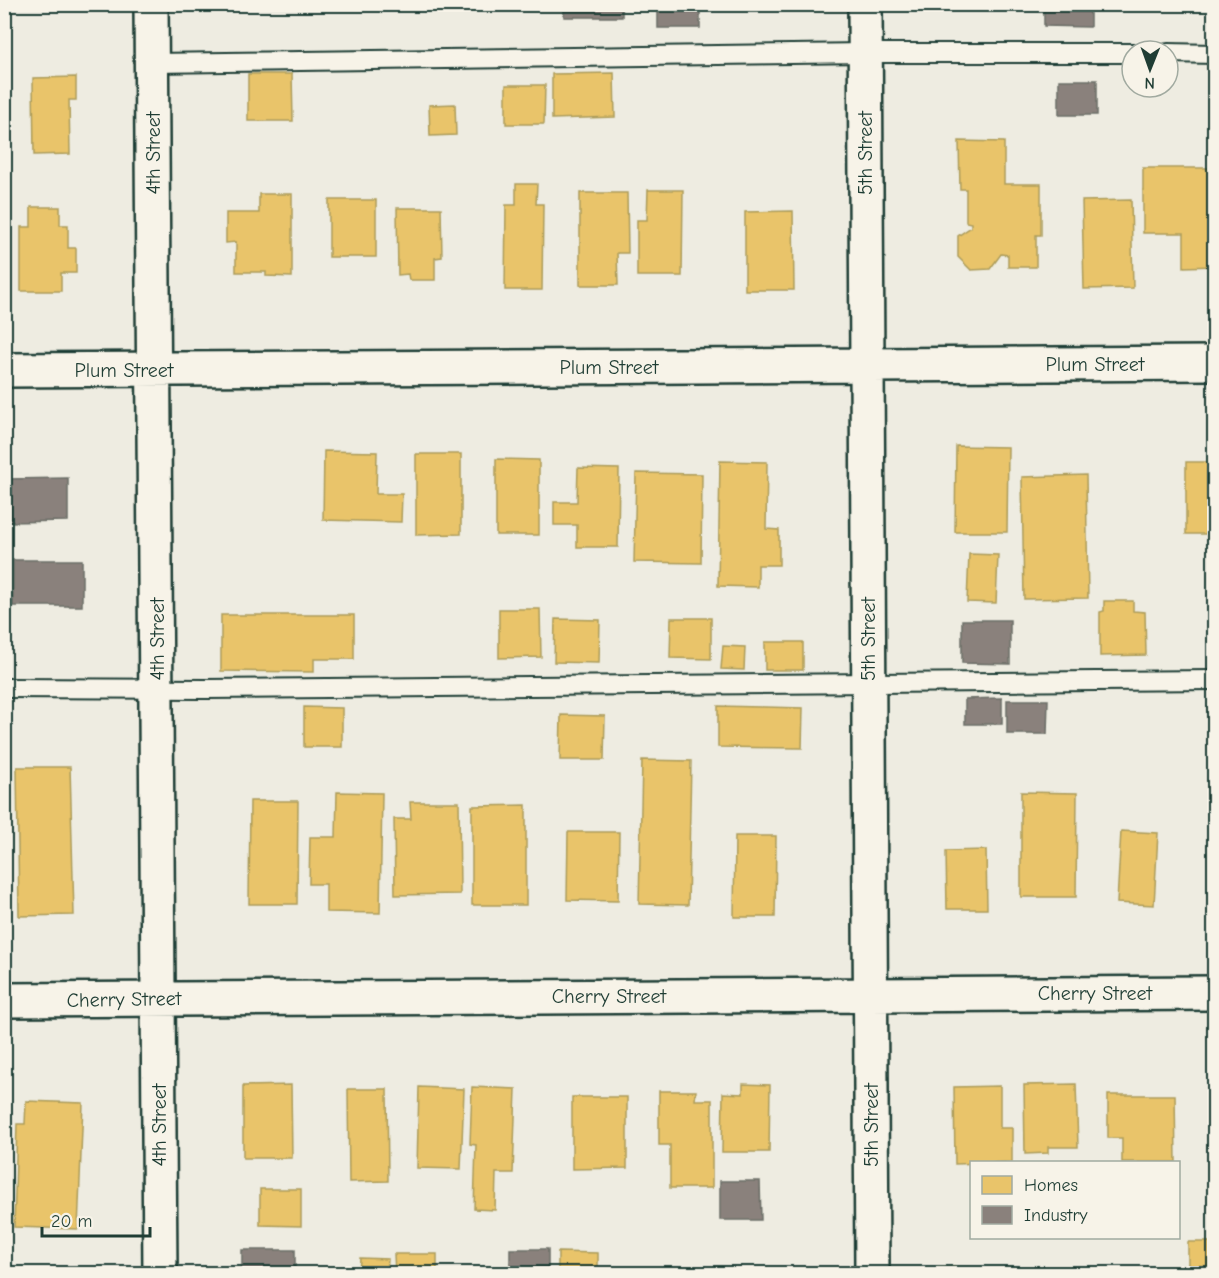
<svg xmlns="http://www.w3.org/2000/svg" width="1219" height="1278" viewBox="0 0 1219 1278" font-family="'Comic Neue',sans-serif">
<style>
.homes{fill:#e9c46a;stroke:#ac9c5a;stroke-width:1.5}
.industry{fill:#8a817c;stroke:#6a6d66;stroke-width:1.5}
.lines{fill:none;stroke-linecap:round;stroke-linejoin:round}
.lane-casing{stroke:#1f3d34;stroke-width:22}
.street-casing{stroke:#1f3d34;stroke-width:38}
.lane{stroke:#f7f3e8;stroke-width:18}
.street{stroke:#f7f3e8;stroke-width:33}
.labels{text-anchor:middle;stroke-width:6;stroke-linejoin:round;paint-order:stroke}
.street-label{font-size:20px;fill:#1f3d34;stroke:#f7f3e8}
</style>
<rect width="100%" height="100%" fill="#eeece1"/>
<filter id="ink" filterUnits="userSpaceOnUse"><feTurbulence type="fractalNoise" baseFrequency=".0167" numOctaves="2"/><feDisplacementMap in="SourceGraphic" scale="12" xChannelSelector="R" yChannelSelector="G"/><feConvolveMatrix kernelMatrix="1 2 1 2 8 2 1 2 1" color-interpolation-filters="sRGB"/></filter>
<g filter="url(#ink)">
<path class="homes" d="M 614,73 L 615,117 L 552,119 L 552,74 Z
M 248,74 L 292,74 L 293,121 L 248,121 Z
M 76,77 L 76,100 L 69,100 L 70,154 L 34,155 L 33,78 Z
M 506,85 L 545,85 L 544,124 L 506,124 Z
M 455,104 L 456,135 L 430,136 L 429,105 Z
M 959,141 L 1004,142 L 1004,184 L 1041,184 L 1041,235 L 1036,235 L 1036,267 L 1008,267 L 1008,255 L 1001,254 L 990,269 L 971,270 L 958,257 L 958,236 L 971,227 L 971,223 L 966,222 L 966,189 L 960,189 Z
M 1143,168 L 1214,168 L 1214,266 L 1184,267 L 1184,233 L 1143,233 Z
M 516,184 L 537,184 L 536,204 L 543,204 L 542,290 L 505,290 L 506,205 L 516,205 Z
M 648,190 L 683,190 L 682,276 L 637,276 L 637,220 L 647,220 Z
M 580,193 L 627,193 L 628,253 L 617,253 L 618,285 L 580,285 Z
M 259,194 L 292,194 L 292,277 L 266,276 L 266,272 L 236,272 L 236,242 L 226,243 L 226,213 L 259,213 Z
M 329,200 L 376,200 L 376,257 L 329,257 Z
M 1131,200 L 1133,288 L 1084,289 L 1082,201 Z
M 31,207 L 60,207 L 60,225 L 68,225 L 68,248 L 76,248 L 76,273 L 61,273 L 61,291 L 21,291 L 21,227 L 31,227 Z
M 397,208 L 441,208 L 442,257 L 435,258 L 435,280 L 409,280 L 408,274 L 398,275 Z
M 793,211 L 794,290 L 745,290 L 745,212 Z
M 956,446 L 1008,447 L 1007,532 L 955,532 Z
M 324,451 L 377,452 L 376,494 L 402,494 L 401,522 L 323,520 Z
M 416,454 L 461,454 L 461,534 L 416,535 Z
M 496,459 L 539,460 L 539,535 L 496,535 Z
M 720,461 L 767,462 L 766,529 L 779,530 L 779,565 L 758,565 L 758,587 L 718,586 Z
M 1186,462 L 1214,462 L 1214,542 L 1210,542 L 1210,534 L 1186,534 Z
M 578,468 L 619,469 L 618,547 L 577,547 L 577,525 L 554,525 L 554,502 L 577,502 Z
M 636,473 L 702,474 L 701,563 L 634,562 Z
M 1086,475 L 1088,598 L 1024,599 L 1022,477 Z
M 969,554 L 998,555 L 996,603 L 967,602 Z
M 1104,601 L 1133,601 L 1133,611 L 1145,612 L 1146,655 L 1100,656 L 1100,612 L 1104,611 Z
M 499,609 L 540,609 L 541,657 L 499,658 Z
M 221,615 L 354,615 L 354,659 L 314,659 L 314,672 L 221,671 Z
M 671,618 L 711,618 L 711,659 L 670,658 Z
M 555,619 L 600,620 L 599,663 L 554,662 Z
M 765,642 L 803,642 L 803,670 L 765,670 Z
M 723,646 L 745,647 L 744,670 L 721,669 Z
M 718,706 L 803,708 L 802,748 L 718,747 Z
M 304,707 L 342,708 L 342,747 L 304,747 Z
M 561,715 L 605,716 L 604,760 L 560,760 Z
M 642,760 L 691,761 L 688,905 L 639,904 Z
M 17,767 L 70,767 L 74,915 L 19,916 Z
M 337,792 L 382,793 L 380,913 L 326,912 L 326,884 L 309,884 L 310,837 L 336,837 Z
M 1021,792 L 1077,793 L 1076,897 L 1021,897 Z
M 250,801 L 298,801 L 297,904 L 249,904 Z
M 410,802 L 459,802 L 460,894 L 395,895 L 394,819 L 411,819 Z
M 526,805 L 526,905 L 472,905 L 472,806 Z
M 1121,831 L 1158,833 L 1154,905 L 1117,903 Z
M 568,832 L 619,832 L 618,901 L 567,900 Z
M 735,836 L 776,836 L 775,917 L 734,917 Z
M 986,850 L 987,909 L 947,909 L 946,851 Z
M 1213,1074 L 1214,1074 L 1214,1165 Z
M 743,1084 L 770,1085 L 769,1152 L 722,1152 L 723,1093 L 743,1094 Z
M 1076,1084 L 1078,1147 L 1048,1147 L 1048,1153 L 1025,1154 L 1024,1085 Z
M 291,1085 L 292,1158 L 243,1158 L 243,1086 Z
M 1000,1086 L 1000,1128 L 1012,1128 L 1012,1162 L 955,1164 L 954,1087 Z
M 419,1087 L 464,1089 L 461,1169 L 417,1168 Z
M 472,1087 L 516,1089 L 513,1173 L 496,1173 L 495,1210 L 474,1209 L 476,1145 L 470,1144 Z
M 348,1089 L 387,1089 L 388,1181 L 349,1182 Z
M 659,1091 L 696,1091 L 695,1100 L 712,1100 L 712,1188 L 670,1188 L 670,1145 L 659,1145 Z
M 1108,1095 L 1175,1095 L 1176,1162 L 1122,1162 L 1122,1138 L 1108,1138 Z
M 572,1097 L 627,1097 L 627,1168 L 572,1169 Z
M 26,1101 L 83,1103 L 78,1229 L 14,1227 L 17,1124 L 25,1124 Z
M 260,1189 L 301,1189 L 301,1226 L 260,1225 Z
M 1188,1242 L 1214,1242 L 1214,1274 L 1188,1274 Z
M 558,1252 L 598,1253 L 598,1274 L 558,1274 Z
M 394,1254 L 437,1254 L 437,1274 L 395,1274 Z
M 360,1258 L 388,1259 L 387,1274 L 359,1274 Z
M 969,1267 L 969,1274 L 935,1274 L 935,1268 Z"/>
<path class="industry" d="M 564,4 L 622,4 L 622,17 L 564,17 Z
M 658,4 L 700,4 L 700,28 L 658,28 Z
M 1044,4 L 1090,4 L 1090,27 L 1044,26 Z
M 1059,80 L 1097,80 L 1097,115 L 1059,115 Z
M 68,478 L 68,521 L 8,522 L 7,479 Z
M 13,560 L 82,560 L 82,606 L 13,606 Z
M 962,620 L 1010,620 L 1010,664 L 962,663 Z
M 1002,698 L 1002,724 L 965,724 L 965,699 Z
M 1007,700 L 1048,700 L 1047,734 L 1007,734 Z
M 720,1181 L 760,1181 L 761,1220 L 720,1220 Z
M 510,1249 L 548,1249 L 548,1274 L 510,1274 Z
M 242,1250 L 295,1250 L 295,1274 L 242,1274 Z"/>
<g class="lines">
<defs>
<path id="lane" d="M 1168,53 L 1214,54
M 153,63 L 865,53 L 1132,53
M 4,688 L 206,689 L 1214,680"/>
<path id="street" d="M 151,4 L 160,1274
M 865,4 L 872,1274
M 4,370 L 1214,363
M 4,1000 L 1214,993"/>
</defs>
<use href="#lane" class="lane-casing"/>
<use href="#street" class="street-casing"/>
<use href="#lane" class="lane"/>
<use href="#street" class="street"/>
</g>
</g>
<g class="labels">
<g class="street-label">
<text transform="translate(153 153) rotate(-90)" y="7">4th Street</text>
<text transform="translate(865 153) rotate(-90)" y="7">5th Street</text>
<text x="1095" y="371">Plum Street</text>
<text x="609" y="374">Plum Street</text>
<text x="124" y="377">Plum Street</text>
<text transform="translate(157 639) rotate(-90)" y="7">4th Street</text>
<text transform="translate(868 639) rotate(-90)" y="7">5th Street</text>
<text x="1095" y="1000">Cherry Street</text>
<text x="609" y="1003">Cherry Street</text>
<text transform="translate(124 999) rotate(-1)" y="7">Cherry Street</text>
<text transform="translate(159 1125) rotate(-90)" y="7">4th Street</text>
<text transform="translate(871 1125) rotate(-90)" y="7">5th Street</text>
</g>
</g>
<rect width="1219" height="1278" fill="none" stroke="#f7f3e8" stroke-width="24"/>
<rect x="12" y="12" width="1195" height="1254" fill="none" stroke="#1f3d34" stroke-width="2" filter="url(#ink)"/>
<rect x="970" y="1161" width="210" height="78" fill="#f7f3e8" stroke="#a1aaa0" stroke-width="1.5"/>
<rect x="982" y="1176" width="30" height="18" fill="#e9c46a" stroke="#a1aaa0" stroke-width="1.5"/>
<text x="1024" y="1191" font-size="18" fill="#1f3d34">Homes</text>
<rect x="982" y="1206" width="30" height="18" fill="#8a817c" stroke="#a1aaa0" stroke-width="1.5"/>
<text x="1024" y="1221" font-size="18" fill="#1f3d34">Industry</text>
<g transform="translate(1150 69) rotate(181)"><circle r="28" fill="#f7f3e8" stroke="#a1aaa0" stroke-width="1.5"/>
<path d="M0-4.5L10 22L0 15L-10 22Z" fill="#1f3d34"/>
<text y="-9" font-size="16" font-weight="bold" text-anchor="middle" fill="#1f3d34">N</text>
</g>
<path d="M42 1227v9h108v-9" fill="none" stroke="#1f3d34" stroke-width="3"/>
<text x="51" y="1227" font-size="18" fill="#1f3d34" stroke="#f7f3e8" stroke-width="4.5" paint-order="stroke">20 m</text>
</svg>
